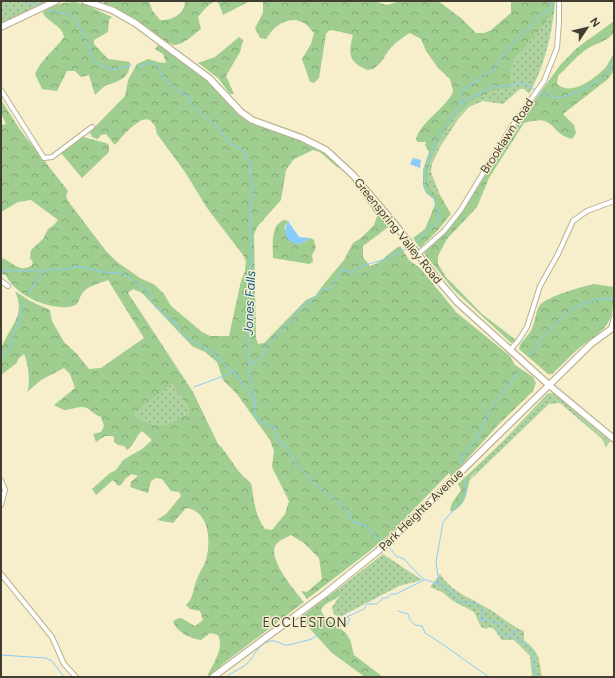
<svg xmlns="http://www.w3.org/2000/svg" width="615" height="678" viewBox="0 0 615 678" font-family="Figtree,sans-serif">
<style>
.grass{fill:url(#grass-dots)}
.forest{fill:url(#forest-crowns);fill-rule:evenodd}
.water{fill:#89ccfc}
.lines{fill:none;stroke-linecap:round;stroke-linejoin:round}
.stream{stroke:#89ccfc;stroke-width:1}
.street-casing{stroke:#bbb292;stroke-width:6}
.secondary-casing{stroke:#bbb292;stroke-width:8}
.street{stroke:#fff;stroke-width:4}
.secondary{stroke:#fff;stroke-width:5.5}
.labels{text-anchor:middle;stroke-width:3;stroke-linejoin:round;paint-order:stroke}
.street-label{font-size:12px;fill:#413d30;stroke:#f7eecc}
.water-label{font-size:13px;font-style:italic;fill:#0b5d89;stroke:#f7eecc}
.neighbourhood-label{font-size:13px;letter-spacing:1px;fill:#413d30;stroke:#f7eecc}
</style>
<defs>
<pattern id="grass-dots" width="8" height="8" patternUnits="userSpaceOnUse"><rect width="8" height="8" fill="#aed3a0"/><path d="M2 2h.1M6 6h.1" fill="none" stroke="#8fac83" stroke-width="1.8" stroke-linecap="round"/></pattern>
<pattern id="forest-crowns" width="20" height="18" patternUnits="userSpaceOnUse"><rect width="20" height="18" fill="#a0cd90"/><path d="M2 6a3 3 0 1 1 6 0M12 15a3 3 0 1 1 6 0" fill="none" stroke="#84a876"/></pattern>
</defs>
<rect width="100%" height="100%" fill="#f7eecc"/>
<path class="grass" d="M 1,1 L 51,1 L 1,25 Z
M 554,13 C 550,42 543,69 529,94 L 524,89 L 520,89 L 503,104 L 483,101 L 469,107 L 459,118 L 440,147 L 432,164 L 431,172 L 440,195 L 436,196 C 412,177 449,123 466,107 C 473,100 488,92 498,90 C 503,88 507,88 512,85 L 511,71 L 515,59 Z
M 172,384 L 189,408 L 189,413 C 161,428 161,430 133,415 Z
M 550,393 L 554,394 L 610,441 L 606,447 L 602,439 L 560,403 L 549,404 L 469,481 L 478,468 L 547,394 Z
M 383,554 L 422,580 L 399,586 L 340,617 C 334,616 333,613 332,607 L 341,594 L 338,589 Z
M 440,574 C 452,592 469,597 487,608 C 500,615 509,625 524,631 L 524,640 C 539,652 539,657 542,677 L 532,677 L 530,656 L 514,640 L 502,640 L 494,629 L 490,627 L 486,629 L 481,627 L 474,612 L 453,601 L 442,592 L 430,587 Z"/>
<path class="forest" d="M 104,1 L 149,1 L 152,10 L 160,20 C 172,21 185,14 185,1 L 250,1 L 223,15 L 219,4 L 216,1 C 208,4 204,10 198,17 L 201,29 C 193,35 184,44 175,45 C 169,46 119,11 110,5 L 104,4 Z
M 263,1 L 374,1 L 387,5 L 400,1 L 438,1 L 461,18 L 476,33 L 484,33 L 491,30 L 511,13 L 511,1 L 555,1 L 554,13 L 515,59 L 511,71 L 512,85 C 507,89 504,88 498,90 C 488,92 473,100 466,107 C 449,122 412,177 436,195 L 440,195 L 451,214 L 438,230 L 420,248 L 413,238 L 425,229 L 435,205 L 434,199 L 426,193 L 423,186 L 423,170 L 429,152 L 425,145 L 426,142 L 418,142 L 416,139 C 420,123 443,110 452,94 L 453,90 L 450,79 L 438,68 L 426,51 L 421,39 L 410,33 C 403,37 395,43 390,49 C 383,57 380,69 367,70 C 348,61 348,54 353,35 L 333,30 L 328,31 L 326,34 L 319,78 L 314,83 L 310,82 L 302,59 L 311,44 L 314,33 C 310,29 307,24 302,22 C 287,15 273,27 266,39 L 260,38 L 255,28 L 263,13 Z
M 75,2 L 86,5 L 112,17 L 109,20 L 108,32 L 94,40 L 94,44 L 108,59 L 130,62 C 130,79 118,81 105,86 C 102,88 98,92 95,95 L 89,75 L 81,77 L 75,71 L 67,71 L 57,91 L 42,89 L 35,74 C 41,59 55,50 64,37 C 62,25 48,23 43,13 L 45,9 L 63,3 Z
M 614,21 L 614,33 C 605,43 597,42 587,49 C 576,56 568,67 558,76 L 557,84 C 572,97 595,78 605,68 C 609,64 610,58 614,54 L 614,71 L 608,79 L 563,114 L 574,125 L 576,133 L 572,139 C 548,133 557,113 524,123 L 489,178 L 477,207 L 447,239 L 438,256 L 438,264 L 446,277 L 482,314 L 516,340 L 511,343 L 453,289 L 424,253 L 450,228 L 469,201 L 520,120 L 561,64 L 577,48 Z
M 239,37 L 243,40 L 240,52 L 226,76 L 234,94 L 230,94 L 218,78 L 198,63 L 215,57 Z
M 160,45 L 213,85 L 236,111 L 250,121 L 269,129 L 292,136 L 327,153 L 339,165 L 338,168 L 320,152 L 313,150 L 294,159 L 286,170 L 281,200 L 257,227 L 254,235 L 256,338 L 258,344 L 264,343 L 306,300 L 315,296 L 324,284 L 344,260 L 353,243 L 361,238 L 374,225 L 377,216 L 349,176 L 391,225 L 363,246 L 363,257 L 370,266 C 382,263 389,252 400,246 L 409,260 L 420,268 L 457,313 L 510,356 L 515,365 L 533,377 L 536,383 L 533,391 L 498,425 L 451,477 L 449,473 L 391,533 L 367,553 L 307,599 L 301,591 L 307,592 L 322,579 L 319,558 L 304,543 L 291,535 C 286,538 278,540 275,546 C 269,561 295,591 304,602 L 224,663 L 209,677 L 207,677 C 212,664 225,649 218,635 L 210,633 L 201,640 C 191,639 177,632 173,622 L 176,619 L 181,618 L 195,626 L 203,620 L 200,611 L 190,609 L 186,605 C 193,598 192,594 195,585 C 197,576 203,568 206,560 C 211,542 210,511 186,508 L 173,523 L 157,520 L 166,514 L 181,496 L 179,492 L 171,491 L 162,479 L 156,478 L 151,481 L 148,493 L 130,487 L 131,482 L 138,476 L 132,474 L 126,478 L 121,485 L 118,486 L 113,480 L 96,495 L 92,489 L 110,473 L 116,470 L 123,460 L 142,449 L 152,440 L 142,431 C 135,437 135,445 127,450 L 124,446 L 118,445 L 114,442 L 114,437 L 112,436 L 105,436 L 96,442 L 93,434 L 101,432 L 104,426 L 101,417 C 95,415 92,411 87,408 C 78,405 72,410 64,410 L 54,405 L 75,388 L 70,374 L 64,368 L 41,380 L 27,392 C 31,384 28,361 24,354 L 18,359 L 17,363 L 1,375 C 1,367 0,357 1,350 C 8,327 27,317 15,291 L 30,301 L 50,310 L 52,321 L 64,342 L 76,353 L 89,369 L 101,368 L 144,338 L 108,280 C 101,283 88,286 83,292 C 79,297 80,304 73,306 C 52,312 14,295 6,275 L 1,274 L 1,258 C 13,261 18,274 32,265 L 33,262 L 30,258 L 31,250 L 43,239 L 48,229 L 54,225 L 58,220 L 31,200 L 18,202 L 1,212 L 1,125 L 6,124 L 1,113 L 1,100 L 21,131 L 68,191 L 66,196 L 68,201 L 106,251 L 117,262 L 140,278 L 155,285 L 164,294 L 171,306 L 202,332 L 210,336 L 229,336 L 241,281 L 245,271 L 246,261 L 243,255 L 207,208 L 185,172 L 157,134 L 155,126 L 150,120 C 139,115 121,138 115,145 L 106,134 L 101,135 L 98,139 L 92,137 L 90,132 L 125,96 L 128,80 L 137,64 L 148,59 L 158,62 L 166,63 L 163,54 L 155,49 L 157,46 ZM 133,289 L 142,293 L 192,346 L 205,352 L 217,362 L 223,380 L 237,394 L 270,440 L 274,451 L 272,467 L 289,501 L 285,514 L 272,530 L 265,529 C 256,518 254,502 252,488 C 252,482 247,480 243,476 C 233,466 228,453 218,444 L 193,392 L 132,299 L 128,293 ZM 172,384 L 189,408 L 189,413 C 161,428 161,430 133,415 Z
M 83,137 L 106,143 L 109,145 L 109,152 L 82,178 L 61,153 Z
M 284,220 L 288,221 L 284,228 L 300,244 L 311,238 L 314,240 L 316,248 L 312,255 L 313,262 L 309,264 L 273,258 C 273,246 270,225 284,220 Z
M 594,284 L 614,287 C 614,329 606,326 577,350 C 569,357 561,366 552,374 L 548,374 L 519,349 C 520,342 527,337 531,331 C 535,323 536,310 540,305 C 546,297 583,286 594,284 Z
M 513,432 L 472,475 C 464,490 471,501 452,512 L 450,510 L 452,503 L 461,490 L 458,484 Z
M 338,589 L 341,594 C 335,602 324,601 321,611 C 330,626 344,626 350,640 C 352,644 352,650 354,655 L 383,677 L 365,677 L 332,653 L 300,618 Z"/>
<path class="water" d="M 413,158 L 421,160 L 420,168 L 410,164 Z
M 288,221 L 299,237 L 311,238 L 300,244 C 286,244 282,232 288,221 Z"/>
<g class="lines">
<path class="stream" d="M 23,1 L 40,6
M 45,8 C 52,13 59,12 68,14 C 80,18 90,52 95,62 L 111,70 L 131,65
M 137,67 L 150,63 C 163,67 158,70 163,78 C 171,83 178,94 188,96 L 189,102 L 220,130 L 230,144 L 242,149 L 251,166 L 250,169 L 253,191 L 251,204 L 251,269 L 248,278 L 250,287 L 248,317 L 250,338 L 248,343 L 250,381 L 256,401 L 254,413 L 260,422 L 275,428 L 277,441 L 284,444 L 299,467 L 312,482 L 345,507 L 353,522 L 367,526 L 372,533 L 382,541
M 539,94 L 548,94 L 553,98 C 569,98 610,81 613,62
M 461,103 L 492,87 L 493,85 C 501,89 512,85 521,82 L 534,89
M 416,242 L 440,219 L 434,199 L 425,189 L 424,172 L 436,140 L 461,104 L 460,99 L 464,89 L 493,70 L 508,49 L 535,22 L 537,17 L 551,9 L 551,1
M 1,270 L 27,271 L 37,270 L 43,272 L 52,269 L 64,270 L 76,266 L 108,273 L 118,272 L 125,275 L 147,291 L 156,308 L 161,310 L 164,315 L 175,322 L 178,329 L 186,337 L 217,356 L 226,366 L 236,373 L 255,404
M 28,293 L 43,273
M 530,355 C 552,325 573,296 614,299
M 1,357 L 10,347 L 25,301
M 250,365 L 263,356 L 265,348 L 295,316 L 301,307 L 314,299 L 323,289 L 330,288 L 340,275 L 341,269 L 353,273 L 358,267 L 386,259 L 408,248
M 194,387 L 234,372
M 460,464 L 464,453 L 475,442 L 490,409 L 519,372
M 389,547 L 396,556 L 404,559 L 423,579 L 439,584 L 454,594 L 458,602 C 467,602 478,601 483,611 L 480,620 L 492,620 L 495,624 L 499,622 L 502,623 L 503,625 L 499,631 L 501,635 L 509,636 L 512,632 L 515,631 L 516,638 C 520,642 527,644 530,648 C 535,655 531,666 536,677
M 439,584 L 436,562 L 443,522 L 464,498 L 466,491 L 464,478
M 398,611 L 408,614 L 410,620 L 415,625 L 422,626 L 425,633 C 445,645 467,662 489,677
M 328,627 L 334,623 L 341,626 L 347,625 L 350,619 L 347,617 L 364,609 L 367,604 L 377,604 L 383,598 L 387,598 L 391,594 L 396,594 L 424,580
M 1,655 L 46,658 L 52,661 L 64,677
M 226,677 C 233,671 241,669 247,664 C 255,656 258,643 271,641 C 277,640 282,646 289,645 L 312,639 L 319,634"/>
<defs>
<path id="street" d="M 1,90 L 44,158 L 52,157 L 92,127
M 418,254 L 444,231 L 460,211 L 510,129 L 544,81 L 557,48 L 559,22 L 559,1
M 1,281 L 8,286
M 611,329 L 614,317
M 510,350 L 518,341 L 527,327 L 540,286 L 558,254 L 573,221 L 587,211 L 614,201
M 1,480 L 5,490 L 1,505
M 1,574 L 52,637 L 64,664 L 76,677"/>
<path id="secondary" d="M 85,1 L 112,10 L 135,23 L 209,78 L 241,112 L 252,120 L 302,138 L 326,150 L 353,175 L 390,218 L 438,280 L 457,302 L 549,385 L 614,439
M 1,27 L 56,1
M 213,677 L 326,593 L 378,551 L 431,501 L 592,343 L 614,327"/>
</defs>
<use href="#street" class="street-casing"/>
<use href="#secondary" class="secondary-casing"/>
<use href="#street" class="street"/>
<use href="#secondary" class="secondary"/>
</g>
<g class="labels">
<g class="street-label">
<text transform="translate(507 136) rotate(-57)" y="4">Brooklawn Road</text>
<text transform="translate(398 231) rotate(51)" y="4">Greenspring Valley Road</text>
<text transform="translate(421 510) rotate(-44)" y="4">Park Heights Avenue</text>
</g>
<g class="water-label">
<text transform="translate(249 303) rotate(-88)" y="5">Jones Falls</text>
</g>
<g class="neighbourhood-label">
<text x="305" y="627">ECCLESTON</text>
</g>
</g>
<rect width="615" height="678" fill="none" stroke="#413d30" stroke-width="4"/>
<g transform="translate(587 28) rotate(55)" stroke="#f7eecc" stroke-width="3" paint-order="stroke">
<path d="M0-3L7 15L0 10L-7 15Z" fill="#413d30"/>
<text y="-6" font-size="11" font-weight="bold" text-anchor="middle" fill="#413d30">N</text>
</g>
</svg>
